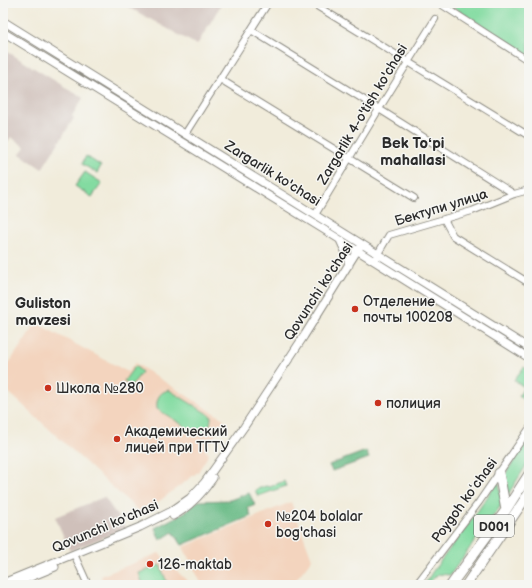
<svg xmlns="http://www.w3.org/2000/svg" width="532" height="588" viewBox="0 0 532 588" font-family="'Balsamiq Sans',sans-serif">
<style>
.built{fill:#f3d4be}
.industrial{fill:#cfc0ba}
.green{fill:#83dba1;stroke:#578366}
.forest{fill:#6abb87;stroke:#4a7359}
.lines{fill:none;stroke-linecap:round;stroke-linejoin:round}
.minor-casing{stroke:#8e8c83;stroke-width:8}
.major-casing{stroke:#8e8c83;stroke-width:9}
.highway-casing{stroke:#8e8c83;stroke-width:11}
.minor{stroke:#fff;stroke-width:6}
.major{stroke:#fff;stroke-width:7}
.highway{stroke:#fff;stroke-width:9}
.poi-dot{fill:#c8321e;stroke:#f6f6f2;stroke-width:1.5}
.labels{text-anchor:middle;stroke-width:3;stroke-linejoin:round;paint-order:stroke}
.shield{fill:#f6f6f2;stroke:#686867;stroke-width:1}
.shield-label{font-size:13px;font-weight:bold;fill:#2b2b2b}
.street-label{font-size:14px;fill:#2b2b2b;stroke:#f6f6f2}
.poi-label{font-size:14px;fill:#2b2b2b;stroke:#f6f6f2;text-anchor:start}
.neighbourhood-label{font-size:15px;font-weight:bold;fill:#2b2b2b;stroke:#f6f6f2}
</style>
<rect width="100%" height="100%" fill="#f6f6f2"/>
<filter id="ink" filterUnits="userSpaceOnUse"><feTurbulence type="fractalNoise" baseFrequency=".025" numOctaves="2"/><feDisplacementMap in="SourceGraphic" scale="8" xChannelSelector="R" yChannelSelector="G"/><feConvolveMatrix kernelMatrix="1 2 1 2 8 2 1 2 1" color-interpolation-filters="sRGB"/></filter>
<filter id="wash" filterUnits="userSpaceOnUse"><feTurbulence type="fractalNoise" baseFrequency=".012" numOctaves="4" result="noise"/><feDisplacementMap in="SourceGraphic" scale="16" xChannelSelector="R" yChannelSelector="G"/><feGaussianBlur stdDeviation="0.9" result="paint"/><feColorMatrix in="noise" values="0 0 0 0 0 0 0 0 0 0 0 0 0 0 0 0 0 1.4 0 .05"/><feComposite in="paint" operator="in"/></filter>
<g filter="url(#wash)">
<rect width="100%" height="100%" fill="#f1ecdb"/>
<path class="built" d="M 36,323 L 128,372 L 135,363 L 225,420 L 205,450 L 209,454 L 198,472 L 142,514 L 3,387 L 3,372 Z
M 291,502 L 312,559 L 292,585 L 203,585 L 201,583 L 183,547 Z
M 159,553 L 191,585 L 104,585 L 101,576 Z"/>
<path class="industrial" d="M 121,3 L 222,3 L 197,45 Z
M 3,49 L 83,98 L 72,116 L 74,118 L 42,169 L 20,154 L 25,147 L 11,137 L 3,149 Z
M 104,497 L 126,528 L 70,551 L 55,517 Z"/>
<path class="green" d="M 447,3 L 529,3 L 529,56 Z
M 86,156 L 101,166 L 97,173 L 82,164 Z
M 85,172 L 102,183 L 92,197 L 75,186 Z
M 135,366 L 142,372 L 131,386 L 124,381 Z
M 524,367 L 529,371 L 529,405 L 519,396 L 524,387 L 514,380 Z
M 169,390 L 211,416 C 211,425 208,432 199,435 L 157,409 C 156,399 159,392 169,390 Z
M 529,439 L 529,461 L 507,496 L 503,477 Z
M 284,481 L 286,486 L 258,496 L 255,490 L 266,486 L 270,487 Z
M 496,484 L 499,484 L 502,504 L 450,575 L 438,574 L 427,585 L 424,585 L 433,571 L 475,515 Z
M 160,565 L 168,585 L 143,585 L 139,573 Z"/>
<path class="forest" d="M 366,451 L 369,458 L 332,471 L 329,465 Z
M 249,493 L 255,505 L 248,508 L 251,516 L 182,545 L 173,532 L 160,540 L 155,528 L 185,512 L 198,501 L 230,500 Z"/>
</g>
<g filter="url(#ink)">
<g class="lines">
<defs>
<path id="minor" d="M 312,3 L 529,136
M 439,3 L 529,61
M 251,30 L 379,109 L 514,194
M 220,79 L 414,198
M 185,134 L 268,3
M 315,215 L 379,109 L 435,19
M 444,219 L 453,236 L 529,283
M 376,257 L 389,235 L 444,219 L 472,211 L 514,194 L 529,190
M 74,554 L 88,585
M 416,585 L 479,502 L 529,429"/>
<path id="major" d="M 3,21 L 529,348
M 3,32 L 331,234 L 529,358
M 340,240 L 346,253 L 349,265
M 173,516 C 190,507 202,494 213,478
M 3,583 L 140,527 L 170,512 L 190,498 L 204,483 L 244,427 L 304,336 L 357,251 L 359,249
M 11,585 L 55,567"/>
<path id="highway" d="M 499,473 L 506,510
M 451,585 L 506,510 L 529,474
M 466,585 L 529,493"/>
</defs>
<use href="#minor" class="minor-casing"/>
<use href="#major" class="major-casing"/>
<use href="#highway" class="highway-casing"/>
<use href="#minor" class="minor"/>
<use href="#major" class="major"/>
<use href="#highway" class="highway"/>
</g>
</g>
<g class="poi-dot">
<circle cx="355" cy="309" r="4"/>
<circle cx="48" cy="388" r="4"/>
<circle cx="378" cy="403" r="4"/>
<circle cx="117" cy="439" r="4"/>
<circle cx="268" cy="524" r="4"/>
<circle cx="150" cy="564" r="4"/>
</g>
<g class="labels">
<rect class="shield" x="474" y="515" width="40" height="22" rx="3"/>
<g class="shield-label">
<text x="494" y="531">D001</text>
</g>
<g class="street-label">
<text transform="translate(362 114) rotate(-59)" y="5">Zargarlik 4-o'tish ko'chasi</text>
<text transform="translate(273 173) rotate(32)" y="5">Zargarlik ko'chasi</text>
<text transform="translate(441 207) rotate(-17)" y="5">Бектупи улица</text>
<text transform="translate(318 291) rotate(-57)" y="5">Qovunchi ko'chasi</text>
<text transform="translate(464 500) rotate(-54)" y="5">Poygoh koʻchasi</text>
<text transform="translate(105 526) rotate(-23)" y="5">Qovunchi ko'chasi</text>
</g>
<g class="poi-label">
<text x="363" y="306">Отделение<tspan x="363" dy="16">почты 100208</tspan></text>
<text x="56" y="393">Школа №280</text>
<text x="386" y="408">полиция</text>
<text x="125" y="436">Академический<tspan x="125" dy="16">лицей при ТГТУ</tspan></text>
<text x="276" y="521">№204 bolalar<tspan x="276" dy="16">bog'chasi</tspan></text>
<text x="158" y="569">126-maktab</text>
</g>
<g class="neighbourhood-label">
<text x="413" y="148">Bek Toʻpi<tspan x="413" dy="17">mahallasi</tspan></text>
<text x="43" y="308">Guliston<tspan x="43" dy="17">mavzesi</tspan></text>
</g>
</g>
<rect width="532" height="588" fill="none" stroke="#f6f6f2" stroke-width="16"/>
</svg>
